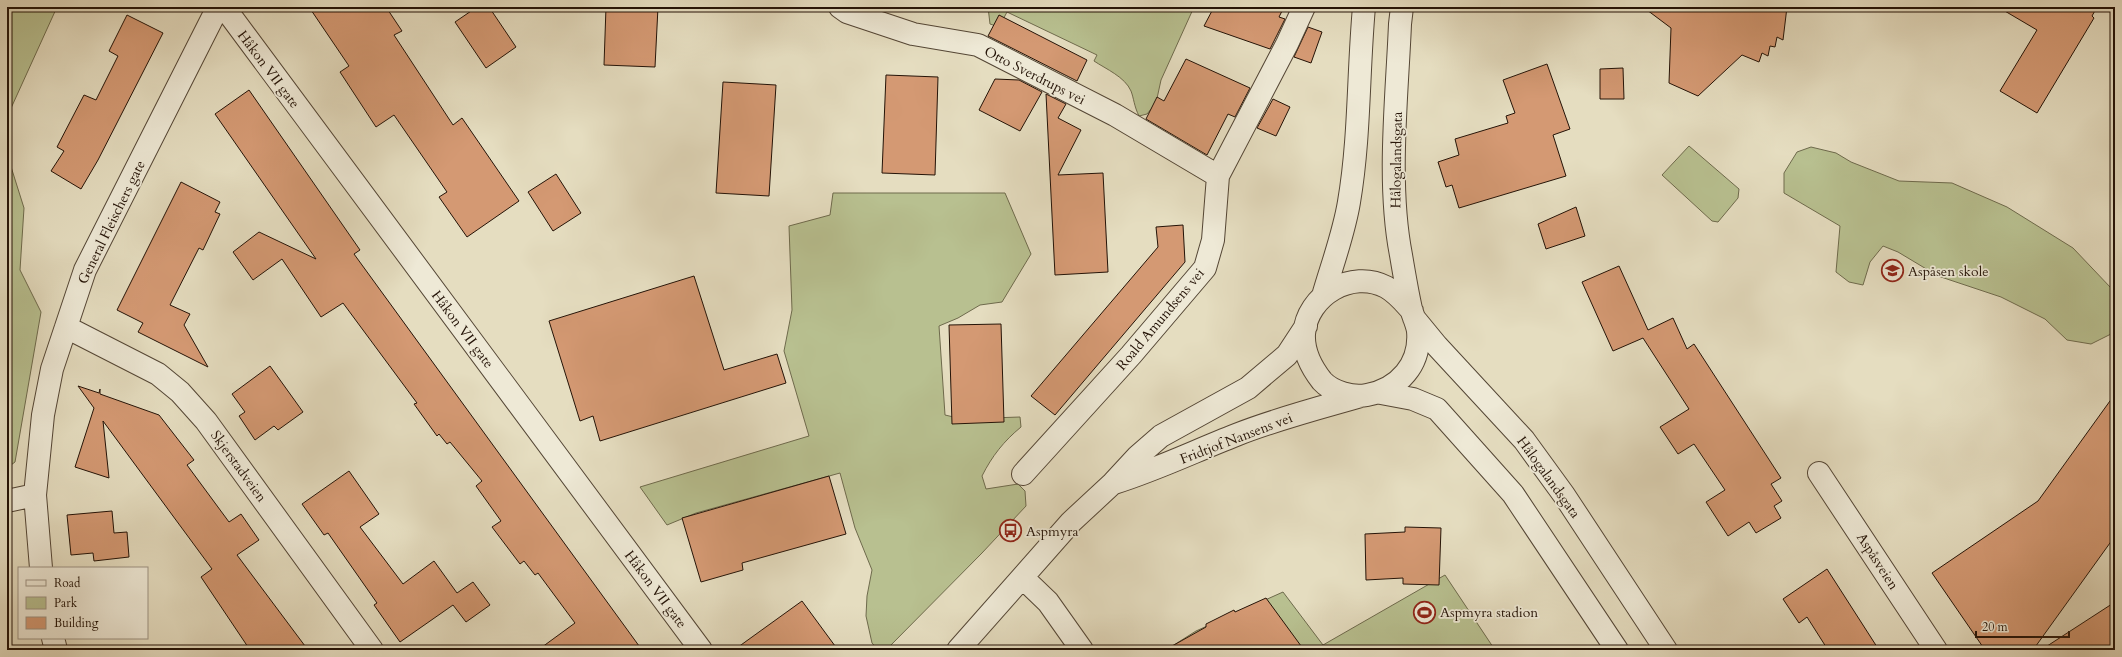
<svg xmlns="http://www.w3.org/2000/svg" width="2122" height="657" viewBox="0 0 2122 657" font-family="Cardo,serif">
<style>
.green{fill:#b8c090;stroke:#6e6a4c}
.building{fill:#d49973;stroke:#241307}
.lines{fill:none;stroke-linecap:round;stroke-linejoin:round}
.minor-casing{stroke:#544635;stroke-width:24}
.minor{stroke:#eee9d6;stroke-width:22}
.labels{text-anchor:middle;stroke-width:3.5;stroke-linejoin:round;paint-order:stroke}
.street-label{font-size:14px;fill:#241307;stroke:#eee9d6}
.poi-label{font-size:14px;fill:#241307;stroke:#eee9d6;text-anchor:start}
</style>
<rect width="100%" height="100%" fill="#e5ddc0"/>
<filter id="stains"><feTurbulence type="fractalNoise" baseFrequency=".005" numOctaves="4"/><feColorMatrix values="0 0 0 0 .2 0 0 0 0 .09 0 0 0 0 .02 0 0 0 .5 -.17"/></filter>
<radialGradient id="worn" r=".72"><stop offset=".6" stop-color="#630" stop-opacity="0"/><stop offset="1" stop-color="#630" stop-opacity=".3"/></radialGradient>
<path class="green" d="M 7,7 L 57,7 L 7,117 Z
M 988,7 L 1194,7 L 1161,80 L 1156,103 L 1147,114 L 1139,116 C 1134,106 1134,99 1131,91 C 1125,77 1106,69 1094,61 L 1097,55 L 1007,12 L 999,27 L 990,24 Z
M 1689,146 L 1739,189 L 1738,198 L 1718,222 L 1712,221 L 1662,175 Z
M 1811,147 L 1836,153 L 1851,162 L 1899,181 L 1952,183 L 2007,207 L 2073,248 L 2111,288 L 2115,294 L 2115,332 L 2091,344 L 2067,340 L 2045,319 L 2001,297 L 1938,276 L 1898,252 L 1883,246 L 1870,262 L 1863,285 L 1849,282 L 1836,272 L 1840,226 L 1784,193 L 1784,173 L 1797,152 Z
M 7,154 L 24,208 L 20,270 L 41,312 L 15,462 L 7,468 Z
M 833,193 L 1005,193 L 1031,254 L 1002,302 L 980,305 L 958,318 L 939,326 L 945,415 L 962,419 L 1020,417 L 1021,427 C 1004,441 992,456 982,476 L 986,489 L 1018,484 L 1025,491 L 1026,506 L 982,553 L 889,647 L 878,650 L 872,643 L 866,616 L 867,596 L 872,570 L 855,528 L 840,473 L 696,513 L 667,525 L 640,487 L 809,436 L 784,351 L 792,310 L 789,226 L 830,215 Z
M 1445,575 L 1495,650 L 1166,650 L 1196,631 L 1283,592 L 1323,645 Z"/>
<path class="building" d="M 309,7 L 386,7 L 402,31 L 394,35 L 453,125 L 462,118 L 519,201 L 467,237 L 439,197 L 447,192 L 394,115 L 376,127 L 340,72 L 349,66 Z
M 477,7 L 489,7 L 516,47 L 486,68 L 455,22 Z
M 606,7 L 658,7 L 655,67 L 604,65 Z
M 1214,7 L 1284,7 L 1279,17 L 1285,19 L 1270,49 L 1204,26 Z
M 1643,7 L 1787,7 L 1783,40 L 1777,37 L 1775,47 L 1770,46 L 1768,56 L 1762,53 L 1759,62 L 1742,55 L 1698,96 L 1669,83 L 1671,28 Z
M 1998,7 L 2097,7 L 2092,16 L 2094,18 L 2037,113 L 2000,91 L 2037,30 Z
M 127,15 L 163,33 L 98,160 L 81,189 L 51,171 L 64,151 L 57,147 L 84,95 L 96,100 L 118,56 L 109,51 Z
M 999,15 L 1087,60 L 1077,81 L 988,36 Z
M 1308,27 L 1322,32 L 1311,63 L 1294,57 Z
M 1186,59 L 1250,88 L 1235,117 L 1228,114 L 1207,155 L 1146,119 L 1157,97 L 1164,101 Z
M 1547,64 L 1570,129 L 1553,135 L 1566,176 L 1459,208 L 1452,185 L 1446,187 L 1438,162 L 1459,155 L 1455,139 L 1508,123 L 1506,116 L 1515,113 L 1503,80 Z
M 1623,68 L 1624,99 L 1600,99 L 1600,69 Z
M 886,75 L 938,77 L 935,175 L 882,173 Z
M 995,79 L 1019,80 L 1042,92 L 1020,131 L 979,110 Z
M 723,82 L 776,85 L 769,196 L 716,193 Z
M 249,90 L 360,250 L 354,254 L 642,650 L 538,650 L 575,623 L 538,573 L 535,575 L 524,561 L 520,564 L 492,527 L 501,521 L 476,486 L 482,481 L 450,442 L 447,444 L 439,434 L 437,436 L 414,404 L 417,403 L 343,303 L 321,317 L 282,259 L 253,280 L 233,252 L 259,232 L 316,259 L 215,114 Z
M 1046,94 L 1066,104 L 1058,118 L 1081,130 L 1058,175 L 1103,173 L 1108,272 L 1055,275 Z
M 1273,99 L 1290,107 L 1276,136 L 1257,128 Z
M 556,174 L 581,213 L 553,231 L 528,192 Z
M 181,182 L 220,202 L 215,212 L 220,214 L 203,250 L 199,248 L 170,305 L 190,314 L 184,325 L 208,367 L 138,332 L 143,323 L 117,310 Z
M 1576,207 L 1585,236 L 1546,249 L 1538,224 Z
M 1183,225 L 1185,262 L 1055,415 L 1031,396 L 1158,247 L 1156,227 Z
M 1619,266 L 1648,330 L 1673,318 L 1687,349 L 1694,344 L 1781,478 L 1771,484 L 1782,501 L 1774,506 L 1781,518 L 1756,533 L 1749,522 L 1728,536 L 1706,502 L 1725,490 L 1694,444 L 1678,454 L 1660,427 L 1689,409 L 1643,338 L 1613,351 L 1582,282 Z
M 694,276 L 724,370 L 777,354 L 786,383 L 600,441 L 593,416 L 580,421 L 549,321 Z
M 1001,324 L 1004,422 L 952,424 L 949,325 Z
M 270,366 L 303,412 L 278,430 L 274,426 L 255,440 L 239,416 L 245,412 L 232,394 Z
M 78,386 L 99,393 L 100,389 L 100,394 L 159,415 L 194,460 L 187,465 L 229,522 L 241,514 L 259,540 L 237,555 L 308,650 L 250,650 L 201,577 L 212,569 L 103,421 L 109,478 L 75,467 L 94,408 Z
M 2115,394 L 2115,536 L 2033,650 L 1985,650 L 1932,573 L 2038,501 Z
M 349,471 L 379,514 L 360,527 L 403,584 L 434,561 L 457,593 L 473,582 L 490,605 L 466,622 L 453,605 L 400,642 L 374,605 L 377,603 L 328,533 L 324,535 L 302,504 Z
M 829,476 L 846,534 L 742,563 L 743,570 L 701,582 L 682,518 Z
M 112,511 L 114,533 L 127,532 L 129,557 L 94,561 L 93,553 L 71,555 L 67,515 Z
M 1405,527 L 1441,528 L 1439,585 L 1403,584 L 1403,578 L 1366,580 L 1365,534 L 1405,532 Z
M 1827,569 L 1879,650 L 1828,650 L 1807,617 L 1799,623 L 1783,599 Z
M 1266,598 L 1304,650 L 1165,650 L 1206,627 L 1206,624 L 1234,610 L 1235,612 Z
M 802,601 L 838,650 L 734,650 L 777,619 Z
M 2115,602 L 2115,650 L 2041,650 Z"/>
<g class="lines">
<defs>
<path id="minor" d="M 224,7 L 701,650
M 840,7 L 847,12 L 913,34 L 978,45 L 1115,115 L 1218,176
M 1402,7 L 1400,24 C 1397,97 1387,183 1401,255 C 1404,273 1407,291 1411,309 C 1413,316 1417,324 1418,331 C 1421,364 1399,389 1367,395 C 1353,398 1332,392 1322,381 C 1311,367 1303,352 1304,334 C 1307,295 1352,269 1386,287 C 1397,293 1404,302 1412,311
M 1323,296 C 1332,265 1344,233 1349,202 C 1360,137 1358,72 1364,7
M 1414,318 L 1437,346 L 1524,440 L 1564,495 L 1666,650
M 66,327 L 158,374 L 180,392 L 206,421 L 372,650
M 1381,393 L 1413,399 L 1437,409 L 1513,494 L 1617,650
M 1819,473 L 1936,650
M 1023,474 L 1131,355 L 1205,268 L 1213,240 L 1218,176 L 1287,44 L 1304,7
M 1114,483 C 1156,470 1195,451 1236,435 C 1276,419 1319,408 1361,396
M 7,501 L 35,495
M 41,568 L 35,495 L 43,415 L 52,369 L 85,270 L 218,7
M 1023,578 L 1048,602 L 1082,650
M 53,638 L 56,650
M 958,650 L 1071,522 L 1113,483 L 1138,456 L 1161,436 L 1248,388 L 1287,355 L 1306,326"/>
</defs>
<use href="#minor" class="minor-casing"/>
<use href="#minor" class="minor"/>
</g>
<defs>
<symbol id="school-ring" viewBox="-11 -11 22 22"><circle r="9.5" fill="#eee9d6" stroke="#8f2418" stroke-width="1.5"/><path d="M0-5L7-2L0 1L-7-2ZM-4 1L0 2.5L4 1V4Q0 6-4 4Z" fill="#8f2418"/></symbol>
<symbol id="bus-ring" viewBox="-11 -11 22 22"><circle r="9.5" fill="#eee9d6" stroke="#8f2418" stroke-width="1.5"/><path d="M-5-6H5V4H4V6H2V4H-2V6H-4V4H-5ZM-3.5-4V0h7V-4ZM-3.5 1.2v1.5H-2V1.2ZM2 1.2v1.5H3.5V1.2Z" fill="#8f2418"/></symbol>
<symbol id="stadium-ring" viewBox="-11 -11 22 22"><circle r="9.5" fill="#eee9d6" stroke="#8f2418" stroke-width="1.5"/><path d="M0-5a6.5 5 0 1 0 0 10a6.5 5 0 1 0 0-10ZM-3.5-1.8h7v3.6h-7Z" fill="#8f2418"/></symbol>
</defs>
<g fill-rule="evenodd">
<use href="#school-ring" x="1880" y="258" width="25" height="25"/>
<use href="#bus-ring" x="998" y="518" width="25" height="25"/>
<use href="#stadium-ring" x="1412" y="600" width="25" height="25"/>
</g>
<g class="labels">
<g class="street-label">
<text transform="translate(269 69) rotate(53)" y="5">Håkon VII gate</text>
<text transform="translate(1035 75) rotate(27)" y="5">Otto Sverdrups vei</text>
<text transform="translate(1396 160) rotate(-89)" y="5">Hålogalandsgata</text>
<text transform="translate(111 222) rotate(-64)" y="5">General Fleischers gate</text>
<text transform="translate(1160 319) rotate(-50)" y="5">Roald Amundsens vei</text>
<text transform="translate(463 329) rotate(53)" y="5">Håkon VII gate</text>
<text transform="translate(1236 438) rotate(-21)" y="5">Fridtjof Nansens vei</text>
<text transform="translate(239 466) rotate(54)" y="5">Skjerstadveien</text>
<text transform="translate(1549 477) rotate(54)" y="5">Hålogalandsgata</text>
<text transform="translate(1878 561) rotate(57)" y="5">Aspåsveien</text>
<text transform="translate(656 589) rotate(53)" y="5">Håkon VII gate</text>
</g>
<g class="poi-label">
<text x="1908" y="276">Aspåsen skole</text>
<text x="1026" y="536">Aspmyra</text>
<text x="1440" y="617">Aspmyra stadion</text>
</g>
</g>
<rect width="2122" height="657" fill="none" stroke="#e5ddc0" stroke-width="24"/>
<rect x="8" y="8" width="2106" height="641" fill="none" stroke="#241307" stroke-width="2"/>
<rect x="12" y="12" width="2098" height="633" fill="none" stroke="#241307"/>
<rect x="18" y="567" width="130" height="72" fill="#eee9d6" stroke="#9d9383"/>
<rect x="26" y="580" width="20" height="6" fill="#eee9d6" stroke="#9d9383"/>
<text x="54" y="587" font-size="12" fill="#241307">Road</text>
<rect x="26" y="597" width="20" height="12" fill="#b8c090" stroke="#9d9383"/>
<text x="54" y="607" font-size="12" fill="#241307">Park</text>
<rect x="26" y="617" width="20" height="12" fill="#d49973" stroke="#9d9383"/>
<text x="54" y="627" font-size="12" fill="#241307">Building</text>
<path d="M1976 631v6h93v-6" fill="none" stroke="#241307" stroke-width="2"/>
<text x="1982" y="631" font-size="12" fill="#241307" stroke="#eee9d6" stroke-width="3" paint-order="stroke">20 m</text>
<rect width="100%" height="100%" filter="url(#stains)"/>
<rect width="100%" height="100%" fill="url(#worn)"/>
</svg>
